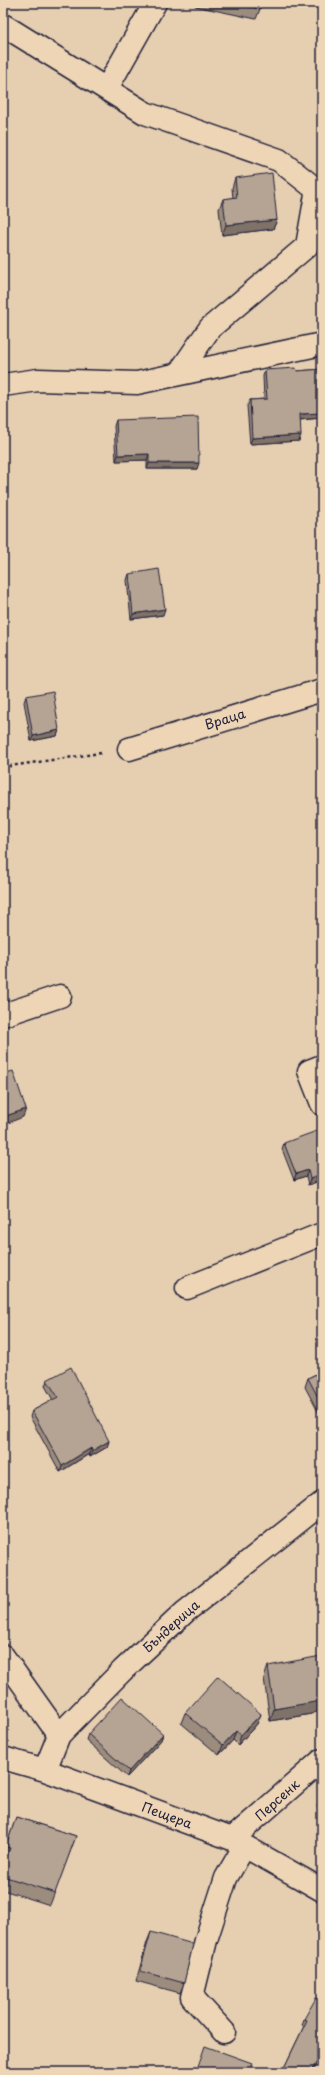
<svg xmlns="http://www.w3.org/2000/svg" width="325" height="2075" viewBox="0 0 325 2075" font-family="'Playpen Sans',sans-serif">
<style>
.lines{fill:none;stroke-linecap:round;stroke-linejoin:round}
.minor-casing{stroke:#22223b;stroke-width:25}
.path{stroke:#22223b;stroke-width:2.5;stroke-dasharray:3 3;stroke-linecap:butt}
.minor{stroke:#eed5b6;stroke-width:22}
.wall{fill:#9c8c7e;stroke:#22223b}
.shaded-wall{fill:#7f7267;stroke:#22223b}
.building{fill:#b5a393;stroke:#22223b}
.labels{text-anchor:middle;stroke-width:3;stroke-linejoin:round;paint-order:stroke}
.street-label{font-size:13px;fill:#22223b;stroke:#eed5b6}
</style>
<rect width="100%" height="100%" fill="#e6ceb1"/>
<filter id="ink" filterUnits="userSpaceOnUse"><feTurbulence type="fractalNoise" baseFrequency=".025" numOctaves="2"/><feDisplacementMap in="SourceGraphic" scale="8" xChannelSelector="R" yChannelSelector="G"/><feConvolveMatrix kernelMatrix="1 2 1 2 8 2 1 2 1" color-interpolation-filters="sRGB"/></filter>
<g filter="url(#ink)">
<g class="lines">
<defs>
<path id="minor" d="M 3,25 L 145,113 L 279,160 L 322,194
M 107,88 L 155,3
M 179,373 L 210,328 L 307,246 L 317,189
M 3,385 L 38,380 L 137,383 L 322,344
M 129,749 L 322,690
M 3,1015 L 60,996
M 322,1066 L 309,1071 L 322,1104
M 187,1288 L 322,1234
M 3,1656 L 59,1735
M 3,1758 L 45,1770 L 232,1839 L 322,1890
M 45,1770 L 59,1735 L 123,1670 L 185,1612 L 322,1503
M 232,1839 L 322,1760
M 224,2032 L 192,1997 L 206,1940 L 226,1878 L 244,1847"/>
</defs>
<use href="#minor" class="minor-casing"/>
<path class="path" d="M 3,767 L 101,753"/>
<use href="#minor" class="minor"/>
</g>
<path class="wall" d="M 196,3 L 261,3 L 260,9 L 256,19 L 195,6 Z
M 235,178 L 277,220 L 273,229 L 222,235 L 219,209 L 223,199 L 233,198 L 232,188 Z
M 322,369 L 322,418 L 300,420 L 299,441 L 250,444 L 247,406 L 250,400 L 264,399 L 263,376 L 265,370 L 297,371 Z
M 116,420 L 197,469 L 147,469 L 147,460 L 116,461 L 114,426 Z
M 129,574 L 163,615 L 131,619 L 127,580 Z
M 26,696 L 59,730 L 57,736 L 31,741 L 24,702 Z
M 284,1143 L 322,1180 L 308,1185 L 306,1176 L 294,1180 L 282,1149 Z
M 322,1371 L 322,1419 L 305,1387 L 308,1378 Z
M 47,1380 L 109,1441 L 107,1447 L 90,1457 L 89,1454 L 60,1472 L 30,1417 L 32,1411 L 53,1400 L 45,1386 Z
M 268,1666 L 311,1714 L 270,1721 L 264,1678 Z
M 185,1713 L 261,1714 L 257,1724 L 238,1745 L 233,1740 L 219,1755 L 181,1723 Z
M 88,1734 L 163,1734 L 161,1740 L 127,1777 L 86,1740 Z
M 322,1794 L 322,1811 L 317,1807 Z
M 16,1817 L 76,1836 L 50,1905 L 3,1890 L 3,1866 L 5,1861 L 3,1860 L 3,1856 Z
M 151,1932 L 184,1983 L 180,1993 L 136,1981 L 147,1942 Z
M 322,2000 L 322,2058 L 312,2072 L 282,2072 L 304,2026 L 302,2025 L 304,2019 Z"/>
<path class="shaded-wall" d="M 277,220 L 273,229 L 222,235 L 226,225 Z
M 322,413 L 322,418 L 297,420 L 300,414 Z
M 301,435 L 299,441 L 250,444 L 252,438 Z
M 149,454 L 147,460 L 116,461 L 118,455 Z
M 149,463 L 199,463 L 197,469 L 147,469 Z
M 165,609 L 163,615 L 131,619 L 133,614 Z
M 59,730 L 57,736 L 31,741 L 33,736 Z
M 26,1109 L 23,1117 L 3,1125 L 3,1117 Z
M 308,1170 L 306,1176 L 294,1180 L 296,1174 Z
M 322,1174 L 322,1180 L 308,1185 L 310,1179 Z
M 109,1441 L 107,1447 L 90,1457 L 92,1451 Z
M 91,1448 L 89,1454 L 60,1472 L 62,1466 Z
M 322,1700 L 322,1710 L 311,1714 L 270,1721 L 274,1709 Z
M 261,1714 L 257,1724 L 238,1745 L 241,1735 Z
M 236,1731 L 233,1740 L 219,1755 L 223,1745 Z
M 163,1734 L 161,1740 L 127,1777 L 129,1771 Z
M 322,2055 L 322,2058 L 312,2072 L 310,2072 Z"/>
<path class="building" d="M 230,3 L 261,3 L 260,9 Z
M 272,173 L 277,220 L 226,225 L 223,199 L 237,197 L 235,178 Z
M 296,368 L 297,371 L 322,369 L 322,413 L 300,414 L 301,435 L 252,438 L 250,400 L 267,399 L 265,370 Z
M 198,417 L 199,463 L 149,463 L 149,454 L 118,455 L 116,420 Z
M 159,569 L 165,609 L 133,614 L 129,574 Z
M 53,691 L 59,730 L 33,736 L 26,696 Z
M 13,1071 L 26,1109 L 3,1117 L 3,1074 Z
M 322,1129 L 322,1174 L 310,1179 L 308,1170 L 296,1174 L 284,1143 Z
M 71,1367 L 109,1441 L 92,1451 L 91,1448 L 62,1466 L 32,1411 L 58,1397 L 47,1380 Z
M 322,1371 L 322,1405 L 308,1378 Z
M 321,1656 L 322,1662 L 322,1700 L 315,1702 L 274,1709 L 268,1666 Z
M 218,1676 L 261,1714 L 241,1735 L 236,1731 L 223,1745 L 185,1713 Z
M 122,1697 L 163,1734 L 129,1771 L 88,1734 Z
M 16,1817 L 76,1836 L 55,1893 L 3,1876 L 3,1867 L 10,1848 L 6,1847 Z
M 151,1932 L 193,1944 L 184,1983 L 140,1971 Z
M 316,1998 L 322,2000 L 322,2055 L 310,2072 L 282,2072 L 307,2020 L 304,2019 Z
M 205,2046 L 252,2063 L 249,2072 L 196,2072 Z"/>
</g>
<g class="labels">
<g class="street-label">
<text transform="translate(225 719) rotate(-17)" y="5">Враца</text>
<text transform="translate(171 1626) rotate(-42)" y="5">Бъндерица</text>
<text transform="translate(277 1800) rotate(-42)" y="5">Персенк</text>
<text transform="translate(167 1815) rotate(20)" y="5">Пещера</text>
</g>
</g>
<rect width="325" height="2075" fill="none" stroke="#eed5b6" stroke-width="16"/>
<rect x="8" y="8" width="309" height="2059" fill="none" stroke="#22223b" stroke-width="1.5" filter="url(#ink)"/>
</svg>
